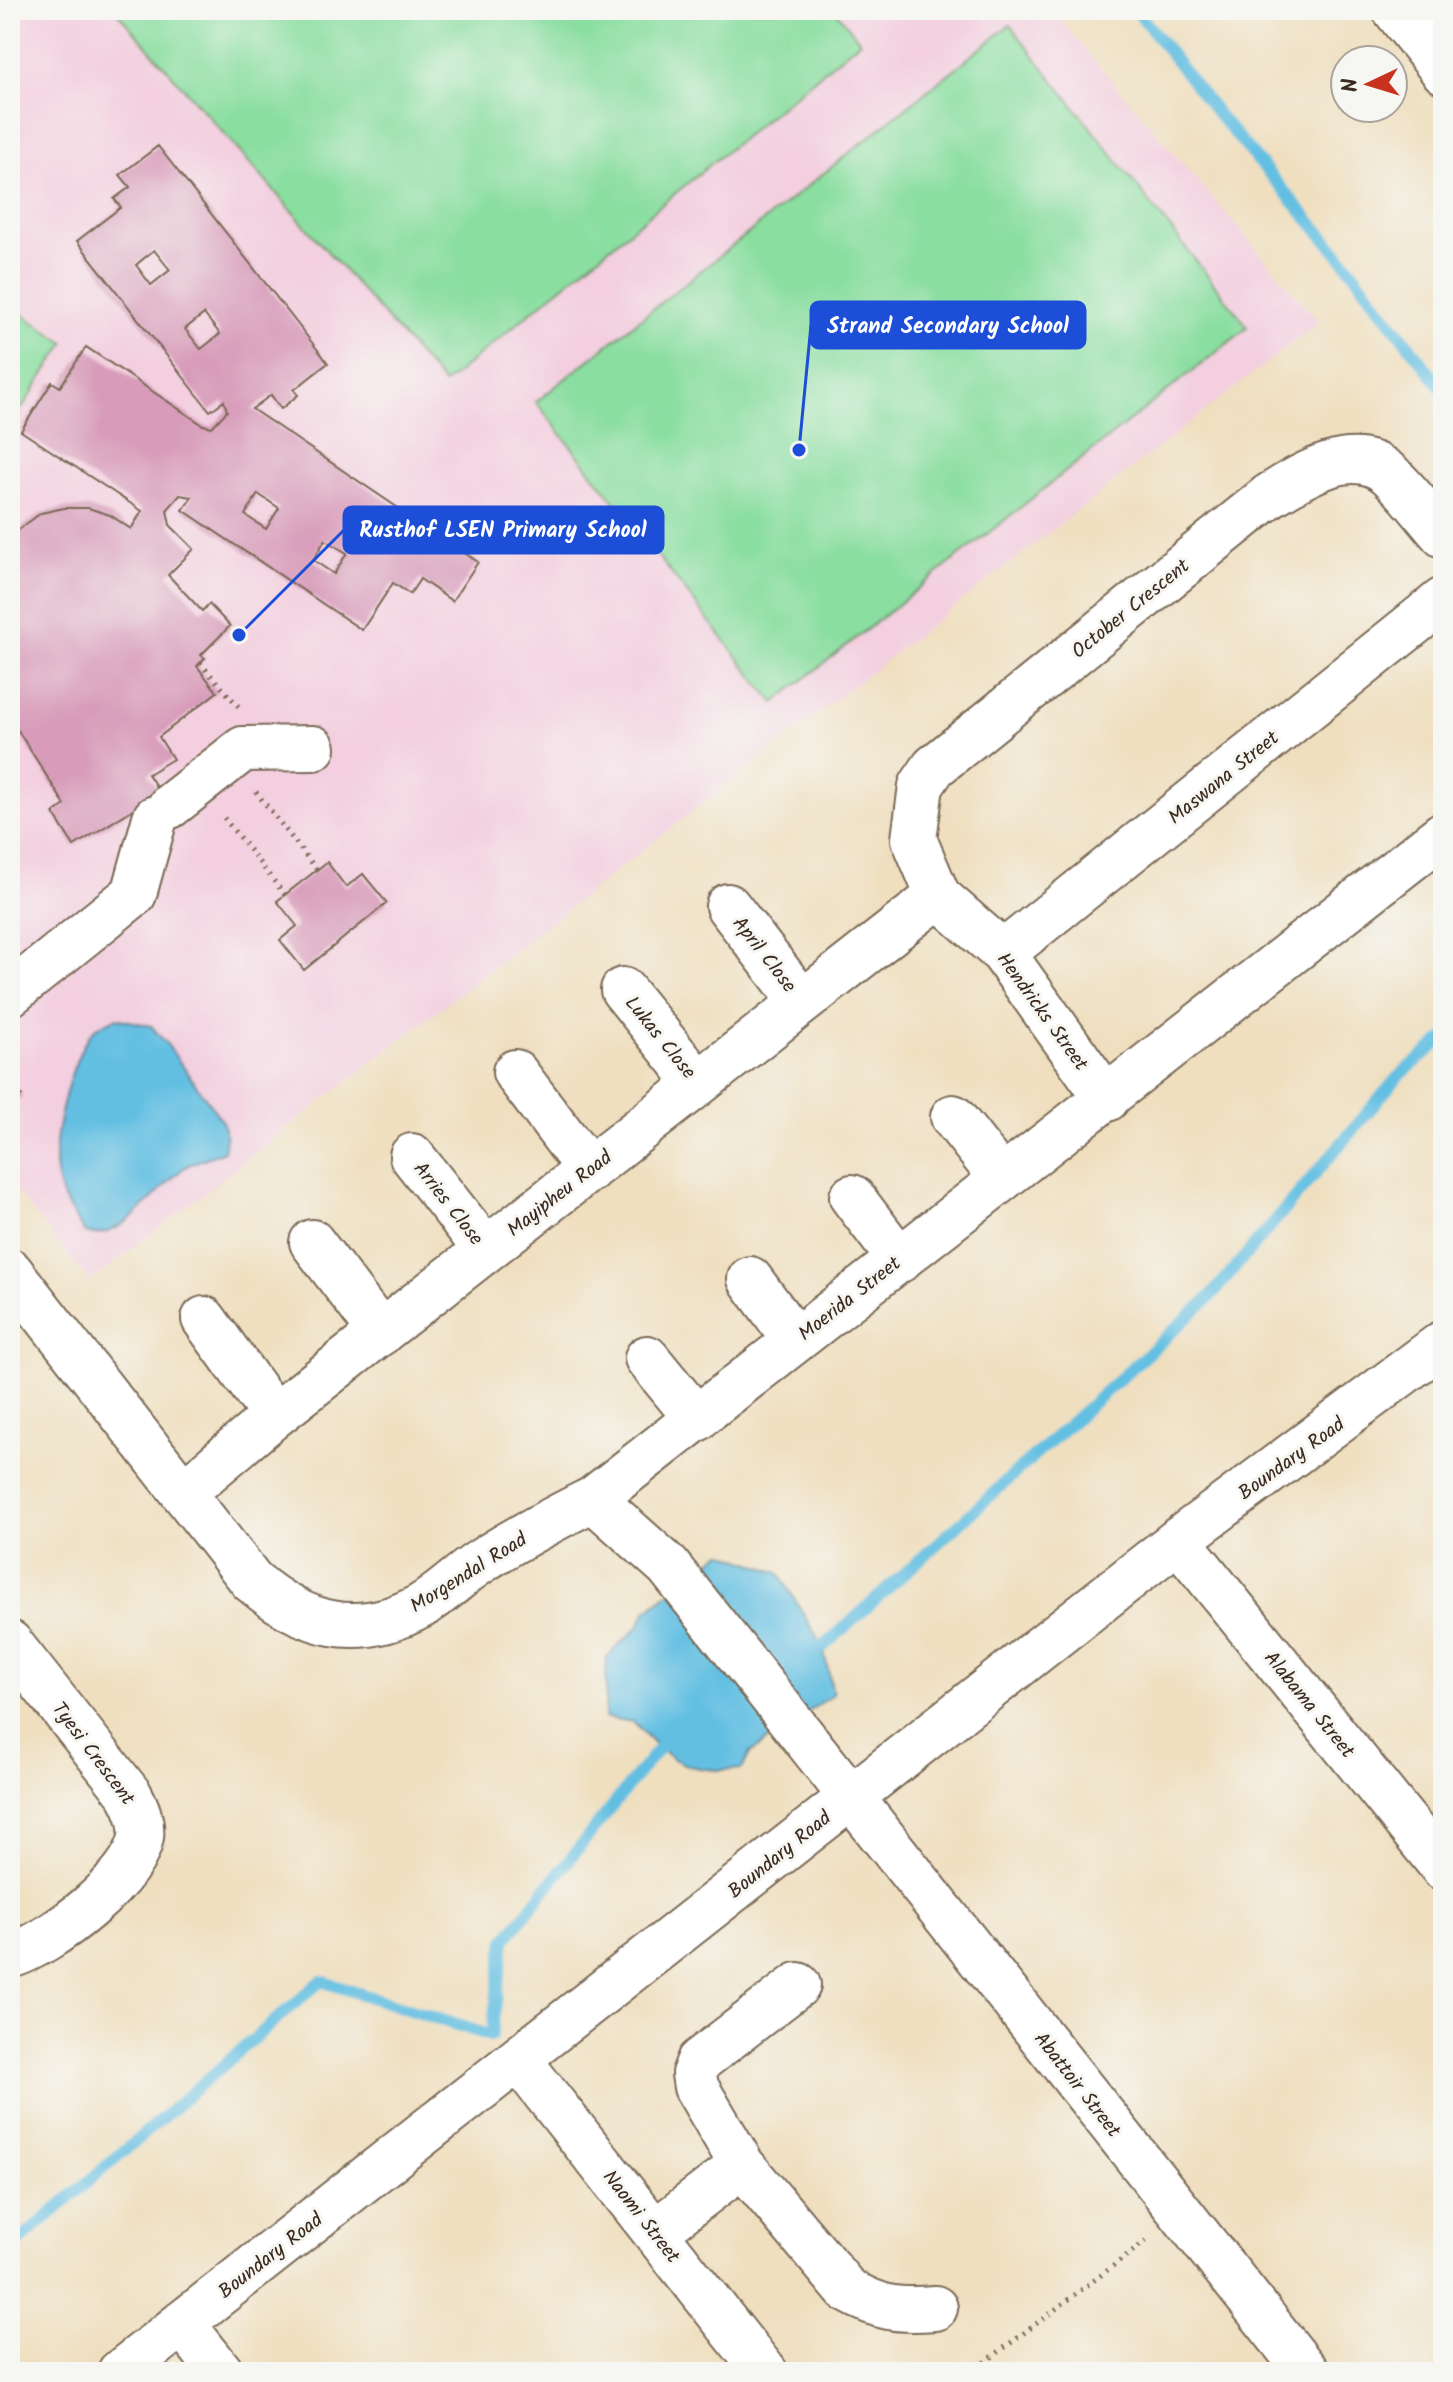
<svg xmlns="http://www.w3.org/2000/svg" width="1453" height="2382" viewBox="0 0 1453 2382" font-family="Kalam,sans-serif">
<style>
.built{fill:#f3cfdf}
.green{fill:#8adea0;stroke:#62845f;stroke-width:2}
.water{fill:#64bfe2;stroke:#507480;stroke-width:2}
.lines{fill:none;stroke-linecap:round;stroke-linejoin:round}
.stream{stroke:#64bfe2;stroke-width:12}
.building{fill:#d89cba;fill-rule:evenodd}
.minor-casing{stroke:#7a6956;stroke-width:48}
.path{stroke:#7a6956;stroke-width:5;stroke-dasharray:2 6;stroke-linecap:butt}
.minor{stroke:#fff;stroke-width:44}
.labels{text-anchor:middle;stroke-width:6;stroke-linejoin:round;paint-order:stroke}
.street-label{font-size:20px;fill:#3b2a1e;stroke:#f6f6f2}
.leader{fill:none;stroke:#1d4ed8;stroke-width:3}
.callout-dot{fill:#1d4ed8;stroke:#f6f6f2;stroke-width:3}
.callout{fill:#1d4ed8;stroke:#1d4ed8;stroke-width:3}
.callout-label{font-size:22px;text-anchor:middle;font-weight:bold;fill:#fff}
</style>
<rect width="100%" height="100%" fill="#f6f6f2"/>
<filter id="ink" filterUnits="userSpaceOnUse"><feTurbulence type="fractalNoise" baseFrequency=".0125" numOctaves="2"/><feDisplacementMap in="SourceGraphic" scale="16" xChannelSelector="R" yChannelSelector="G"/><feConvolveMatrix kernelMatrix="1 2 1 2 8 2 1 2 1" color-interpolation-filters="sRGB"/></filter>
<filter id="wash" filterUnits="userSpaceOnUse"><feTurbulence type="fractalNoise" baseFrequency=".006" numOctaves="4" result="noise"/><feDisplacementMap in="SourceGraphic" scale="32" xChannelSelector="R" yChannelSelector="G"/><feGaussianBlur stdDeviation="1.8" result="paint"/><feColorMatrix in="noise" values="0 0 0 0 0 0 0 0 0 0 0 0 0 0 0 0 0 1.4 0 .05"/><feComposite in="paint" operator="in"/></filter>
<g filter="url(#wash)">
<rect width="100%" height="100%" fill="#efdfbf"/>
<path class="built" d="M 10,10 L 1051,10 L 1319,322 L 90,1282 L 10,1184 Z"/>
<path class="green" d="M 115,10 L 835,10 L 860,41 L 444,384 Z
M 1010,25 L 1248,327 L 774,703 L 536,402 Z
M 10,306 L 65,343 L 18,414 L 10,409 Z"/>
<path class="water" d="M 116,1018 L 151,1026 L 166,1043 L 222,1121 L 226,1136 L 224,1151 C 212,1157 195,1160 184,1168 C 156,1189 123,1243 85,1233 C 73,1215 61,1199 57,1178 C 49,1145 70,1062 90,1034 C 96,1026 106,1023 116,1018 Z
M 722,1552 L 779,1573 L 823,1647 L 833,1694 L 750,1753 L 742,1769 C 687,1774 669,1762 634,1722 L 605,1718 L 607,1657 L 639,1626 L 645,1612 Z"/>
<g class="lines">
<path class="stream" d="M 1136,10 L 1221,118 L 1342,258 L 1443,390
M 823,1647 L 1209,1298 L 1398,1077 L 1443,1039
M 10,2249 L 321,1981 L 491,2036 L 505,1940 L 658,1749"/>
</g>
<g id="blocks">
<path class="building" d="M 158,146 L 328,363 L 294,390 L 298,395 L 281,409 L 271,395 L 252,409 L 478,562 L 452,601 L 420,579 L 410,594 L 393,583 L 362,630 L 183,510 L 192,497 L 180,495 L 167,510 L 170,525 L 194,549 L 168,575 L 202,611 L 209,604 L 230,626 L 201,655 L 205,658 L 197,666 L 217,692 L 159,737 L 173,759 L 148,774 L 176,817 L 145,802 L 74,846 L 53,813 L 65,805 L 10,718 L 10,536 L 41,513 L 64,508 L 88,508 L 110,515 L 131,529 L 142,511 L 21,431 L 52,382 L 60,387 L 86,347 L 203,425 L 212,427 L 227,411 L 224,401 L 210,411 L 77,241 L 121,207 L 114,199 L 130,187 L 120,175 ZM 154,250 L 170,270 L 151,285 L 136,265 ZM 204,314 L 220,334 L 201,349 L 185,329 ZM 258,494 L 279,508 L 266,529 L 245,515 ZM 325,540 L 347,553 L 334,574 L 313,560 Z
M 327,862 L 346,887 L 363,874 L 387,903 L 304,970 L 280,940 L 297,926 L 277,901 Z
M 10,1081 L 22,1096 L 10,1105 Z"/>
</g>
</g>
<g filter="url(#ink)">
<use href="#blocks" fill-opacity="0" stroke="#7a6956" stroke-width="2"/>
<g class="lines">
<defs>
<path id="minor" d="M 1395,10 L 1443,71
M 170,806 L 243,749 L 313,748
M 728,906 L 802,1002
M 1003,953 L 1443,600
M 623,990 L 698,1083
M 10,994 L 134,894 L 155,818
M 515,1072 L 589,1170
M 1107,1099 L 1003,953 L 938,896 L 914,839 L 921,786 L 934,767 L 1269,496 C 1301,476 1353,442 1389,474 C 1409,492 1426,516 1443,535
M 953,1117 L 1002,1179
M 412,1156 L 486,1250
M 852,1197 L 900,1260
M 312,1242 L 381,1333
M 10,1271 L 252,1581 C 304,1625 357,1641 421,1606 C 442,1594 460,1575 480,1562 C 516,1538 555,1518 593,1499 L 1443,834
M 750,1279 L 795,1340
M 204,1319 L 274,1416
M 647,1358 L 697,1419
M 183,1493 L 274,1416 L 938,896
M 593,1499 L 668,1566 L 1307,2372
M 1178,1540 L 1443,1868
M 10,1643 L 130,1795 C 137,1808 143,1822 141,1837 C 135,1879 49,1945 10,1956
M 798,1985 L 699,2061 L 694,2074 L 696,2087 L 742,2165 L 847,2290 C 881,2309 897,2311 935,2308
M 518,2059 L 765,2372
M 655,2232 L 742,2165
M 182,2323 L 221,2372
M 120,2372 L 1178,1540 L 1443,1343"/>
</defs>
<use href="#minor" class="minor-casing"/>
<path class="path" d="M 200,663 L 239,707
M 256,792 L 317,870
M 224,818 L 285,895
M 972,2372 L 1149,2239"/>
<use href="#minor" class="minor"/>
</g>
</g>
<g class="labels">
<g class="street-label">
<text transform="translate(1130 608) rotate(-39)" y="7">October Crescent</text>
<text transform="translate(1223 777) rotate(-39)" y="7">Maswana Street</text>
<text transform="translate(765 954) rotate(52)" y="7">April Close</text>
<text transform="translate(1043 1011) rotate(54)" y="7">Hendricks Street</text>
<text transform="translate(661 1037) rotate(51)" y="7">Lukas Close</text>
<text transform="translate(559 1193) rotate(-38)" y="7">Mayipheu Road</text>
<text transform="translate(449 1203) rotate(52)" y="7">Arries Close</text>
<text transform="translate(849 1298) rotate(-38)" y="7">Moerida Street</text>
<text transform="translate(1291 1458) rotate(-36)" y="7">Boundary Road</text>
<text transform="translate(468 1572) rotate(-32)" y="7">Morgendal Road</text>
<text transform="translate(1310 1704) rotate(51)" y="7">Alabama Street</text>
<text transform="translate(94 1753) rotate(53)" y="7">Tyesi Crescent</text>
<text transform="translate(779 1854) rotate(-39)" y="7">Boundary Road</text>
<text transform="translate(1078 2084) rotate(52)" y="7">Abattoir Street</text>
<text transform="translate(642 2216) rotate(52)" y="7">Naomi Street</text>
<text transform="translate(270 2255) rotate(-38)" y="7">Boundary Road</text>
</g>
</g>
<path class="leader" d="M799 450L811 325M239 635L344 530"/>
<g class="callout-dot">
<circle cx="799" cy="450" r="8"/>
<circle cx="239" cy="635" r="8"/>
</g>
<g class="callout">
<rect x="811" y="302" width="274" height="46" rx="8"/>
<rect x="344" y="507" width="319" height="46" rx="8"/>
</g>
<g class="callout-label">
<text x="948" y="333">Strand Secondary School</text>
<text x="503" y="537">Rusthof LSEN Primary School</text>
</g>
<rect width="1453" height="2382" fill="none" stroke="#f6f6f2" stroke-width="40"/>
<g transform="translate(1369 84) rotate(266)"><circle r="38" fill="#f6f6f2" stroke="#aba49d" stroke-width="2"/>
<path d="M0-6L14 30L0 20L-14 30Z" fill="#c8321e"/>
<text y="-12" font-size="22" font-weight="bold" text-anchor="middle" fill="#3b2a1e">N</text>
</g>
</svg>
